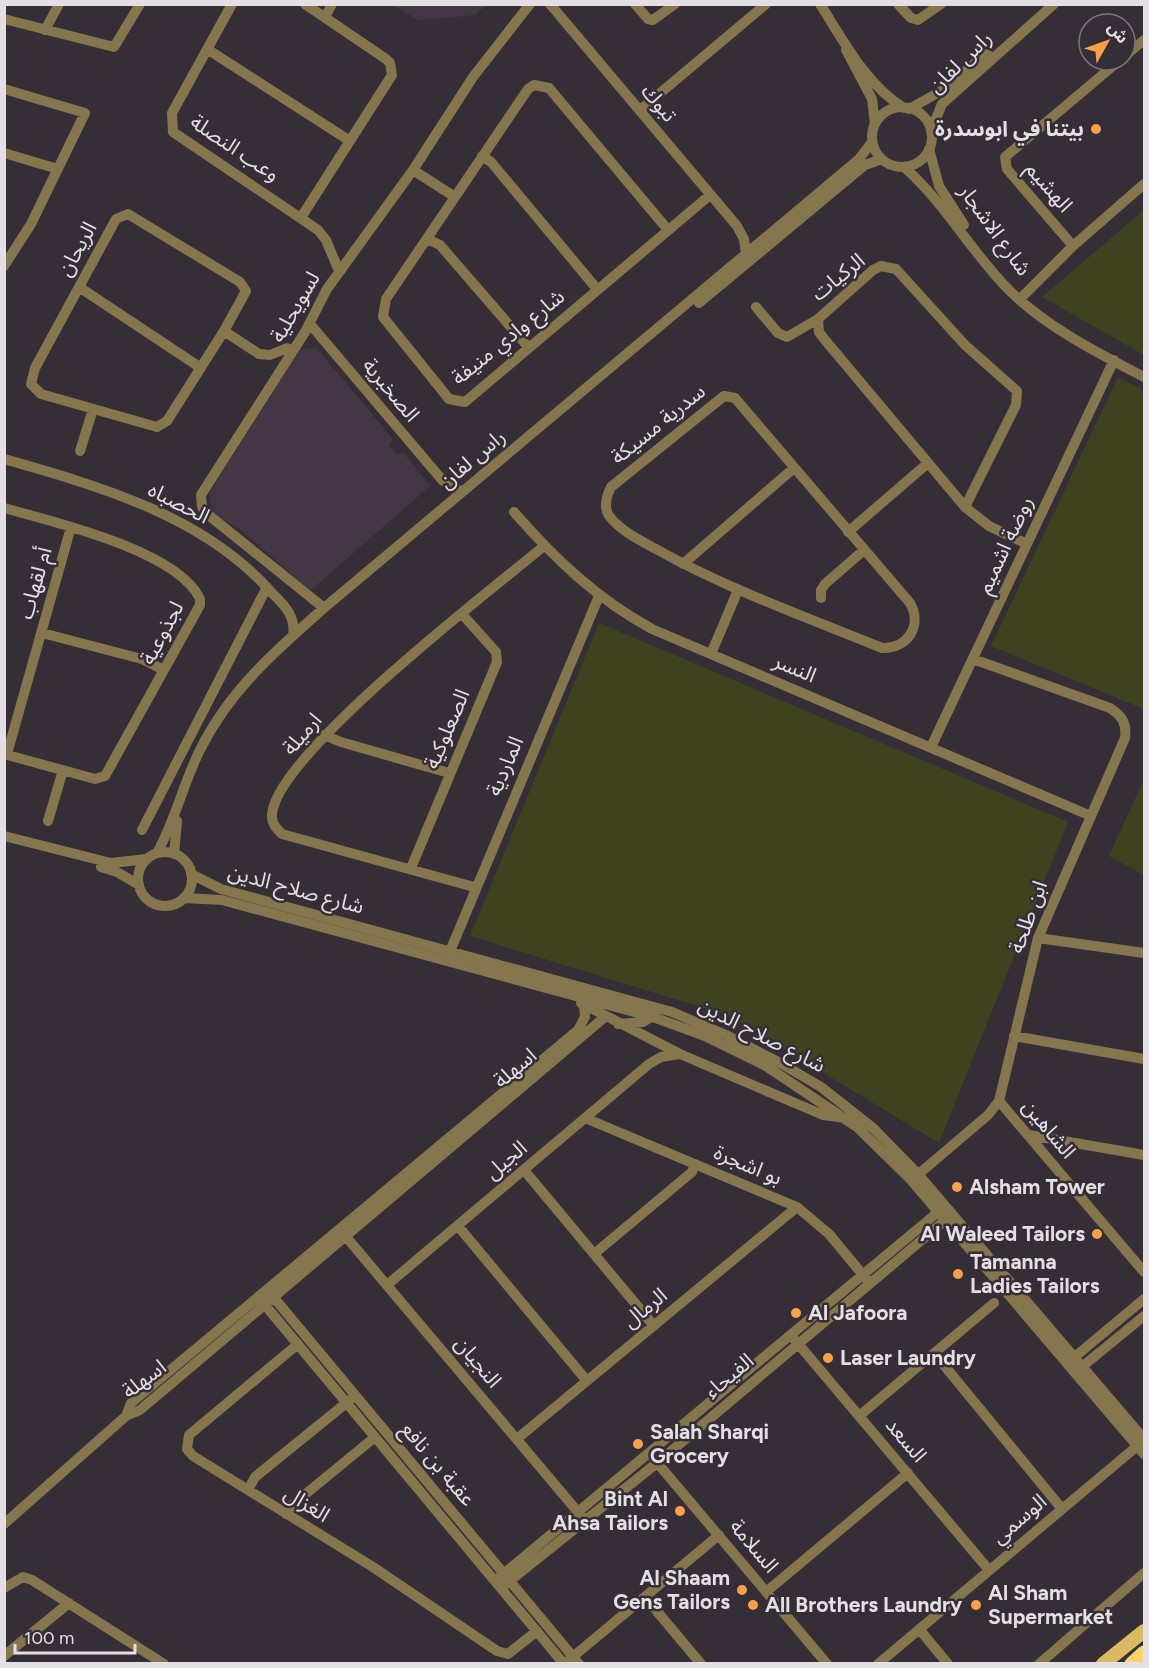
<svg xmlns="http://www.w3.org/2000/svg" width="1149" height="1668" viewBox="0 0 1149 1668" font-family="Figtree,'Noto Sans Arabic',sans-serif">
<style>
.built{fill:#433745}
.green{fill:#3f421f}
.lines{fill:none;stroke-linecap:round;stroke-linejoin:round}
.minor{stroke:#85764e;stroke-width:10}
.major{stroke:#d9b962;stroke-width:14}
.highway{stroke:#fad469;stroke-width:15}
.poi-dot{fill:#f8a14a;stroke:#362e37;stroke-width:2}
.labels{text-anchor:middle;stroke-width:5;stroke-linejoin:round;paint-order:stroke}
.street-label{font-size:21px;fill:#e4dfe4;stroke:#362e37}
.poi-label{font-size:21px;font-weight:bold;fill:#e4dfe4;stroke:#362e37;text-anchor:start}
</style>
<rect width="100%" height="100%" fill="#362e37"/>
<path class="built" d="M 393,5 L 485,5 L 476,15 L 418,20 Z
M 317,348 L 393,439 L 389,446 L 397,455 L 403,452 L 430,486 L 312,589 L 308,589 L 240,529 L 213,514 L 209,494 L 300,349 Z"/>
<path class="green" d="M 1144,210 L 1144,355 L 1042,297 Z
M 1118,377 L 1144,391 L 1144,709 L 991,646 Z
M 599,623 L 1068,822 L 939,1143 L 730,1016 L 470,936 Z
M 1144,779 L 1144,875 L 1109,856 Z"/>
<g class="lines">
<path class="minor" d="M 232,4 L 172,113 L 173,132 L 318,230 L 326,240 L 339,271
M 550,4 L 737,226 L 744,239 L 746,254
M 635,4 L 648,19 L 653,20 L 675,4
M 820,4 C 843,40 867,86 904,108
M 898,4 L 911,18 L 918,20 L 941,4
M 325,17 L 332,4
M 4,19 L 114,47 L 140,4
M 45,30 L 59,4
M 207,49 L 350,141
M 846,50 L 872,99 L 875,124
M 1125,56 L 1144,40
M 4,89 L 85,113 L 31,224 L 4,266
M872 137a30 30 0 1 1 60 0a30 30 0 1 1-60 0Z
M 909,109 L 943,90 L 987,53
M 640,110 L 766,4
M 931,131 L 942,104 L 1054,4
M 929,149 L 939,186 L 964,225
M 4,153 L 58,169
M 482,156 L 491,162 L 597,289
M 904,167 C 945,203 971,252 1009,290 C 1046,327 1098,353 1144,377
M 413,170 L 455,197
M 128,214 L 240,282 L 246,291 L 224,331 L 167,421 L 157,427 L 41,394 L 31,384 L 35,368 L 116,219 Z
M 302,216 L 392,75 L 390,63 L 386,59 L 305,4
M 668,230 L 549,88 L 534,85 L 528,89 L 386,299 L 383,317 L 449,399 L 465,402 L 710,195
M 427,239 L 440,245 L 529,348
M 1073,246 L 1007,169 L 1005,157 L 1120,60
M 79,287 L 201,368
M 1020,299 L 1073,246 L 1144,184
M 699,303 L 865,165 L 882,159
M 756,307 L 778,333 L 787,337 L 818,319 L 873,270 L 881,266 L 896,269 L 965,345 L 1017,391 L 1016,405 L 965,507
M 818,319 L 819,332 L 825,340 L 965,507 L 989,526 L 1027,544
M 310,324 L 443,481 L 462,492
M 224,331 L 259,354 L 270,355 L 287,348 L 292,351
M 724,396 L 735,398 L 910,603 C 923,626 907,649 882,648 C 806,617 727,589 656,549 C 641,541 621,531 610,517 C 603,508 606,497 611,487 Z
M 80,451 L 93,409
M 4,459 C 99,486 205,516 272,593 C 285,606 296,616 293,636
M 4,508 C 54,522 178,551 200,599 L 200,605 L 105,776 L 95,779 L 4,754
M 514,512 C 555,559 597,599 652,629 L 1091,816
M 848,532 L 928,463
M 683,564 L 794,468
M 821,598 L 821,590 L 825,584 L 864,550
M 324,608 L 206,513 L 202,507 L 201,495 L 305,332 L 327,289 L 413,170 L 473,77 L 530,4
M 42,633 L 142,659 L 164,670
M 711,654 L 738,590
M 324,735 L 341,742 L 449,773
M 931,747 L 1114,360
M 7,754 L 71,527
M 48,821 L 63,770
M 142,830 L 267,587
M 4,836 L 111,863 L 147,859
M138 879a27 27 0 1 1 54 0a27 27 0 1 1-54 0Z
M 157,853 C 175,821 183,784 200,750 C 229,691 275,651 324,608 L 859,159 L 872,142
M 174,854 L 177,821
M 101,867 L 117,872 L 139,885
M 411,868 L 497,662 L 496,652 L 462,614
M 191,874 L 221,889 L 672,1012 L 726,1035 L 782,1064 L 821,1087 L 873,1128 L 918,1174 L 1144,1439
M 474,887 L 282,834 C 276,828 271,823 272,814 C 278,753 490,591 544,546
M 184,898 L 222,900 L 653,1017 L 705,1036 L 766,1066 L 857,1127 L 911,1180 L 1144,1454
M 1038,938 L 1144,953
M 448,956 L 599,596
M 581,1003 L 680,1054 L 823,1115 L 846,1118
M 584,1005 L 585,1017 L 578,1030 L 131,1403 L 126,1416 L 140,1410 L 606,1016
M 618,1024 L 643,1022 L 654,1015
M 1014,1036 L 1144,1059
M 999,1101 L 1144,1272
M 585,1118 L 797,1207 L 829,1234 L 868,1281
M 1029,1135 L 1144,1155
M 524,1170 L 654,1326
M 914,1178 L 988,1115 L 999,1101 L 1038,938 L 1125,738 C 1127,723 1122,716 1110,708 L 973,659
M 458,1226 L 587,1381
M 342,1232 L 583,1518
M 594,1254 L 692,1172 L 695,1164
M 387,1285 L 649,1064 L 661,1057 L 680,1054
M 270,1293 L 579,1664
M 260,1299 L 564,1664
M 794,1339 L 989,1570
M 298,1344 L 189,1435 L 187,1449 L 193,1456 L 373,1567 L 497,1651 L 508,1654 L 537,1631
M 934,1353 L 1062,1509
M 1071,1360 L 1144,1299
M 1078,1370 L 1144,1316
M 859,1416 L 994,1303
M 518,1438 L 797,1207
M 654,1459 L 827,1664
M 248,1490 L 255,1477 L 350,1400
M 286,1514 L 291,1506 L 375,1437
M 4,1524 L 126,1416
M 495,1581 L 943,1208
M 4,1588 L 23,1577 L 32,1580 L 164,1664
M 501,1588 L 657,1463 L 949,1217
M 766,1592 L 908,1473
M 645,1597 L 701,1664
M 919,1629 L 948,1664
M 4,1656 L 69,1603
M 569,1660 L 719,1535
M 878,1664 L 1142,1442
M 1039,1664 L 1144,1573"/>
<path class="major" d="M 1103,1664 L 1144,1631"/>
<path class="highway" d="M 1132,1664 L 1144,1653"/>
</g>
<g class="poi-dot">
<circle cx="1096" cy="129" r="6"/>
<circle cx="957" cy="1187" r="6"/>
<circle cx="1097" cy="1234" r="6"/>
<circle cx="958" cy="1274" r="6"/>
<circle cx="796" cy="1313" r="6"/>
<circle cx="828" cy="1358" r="6"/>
<circle cx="638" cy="1444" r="6"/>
<circle cx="680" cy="1511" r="6"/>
<circle cx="742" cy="1590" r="6"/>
<circle cx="753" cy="1605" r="6"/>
<circle cx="976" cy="1605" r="6"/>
</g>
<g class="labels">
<g class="street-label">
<text transform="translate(960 62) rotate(-44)" y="7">راس لفان</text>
<text transform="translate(659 103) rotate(50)" y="7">تبوك</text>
<text transform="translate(235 148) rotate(34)" y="7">وعب النصلة</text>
<text transform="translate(1049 187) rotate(49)" y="7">الهشيم</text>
<text transform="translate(995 230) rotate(54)" y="7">شارع الاشجار</text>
<text transform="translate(77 249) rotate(-61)" y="7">الريحان</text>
<text transform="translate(838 277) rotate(-39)" y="7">الركيات</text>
<text transform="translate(295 307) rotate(-60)" y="7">لسويحلية</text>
<text transform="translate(508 337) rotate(-39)" y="7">شارع وادي منيفة</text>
<text transform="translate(391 390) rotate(50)" y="7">الصخبرية</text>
<text transform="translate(658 424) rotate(-39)" y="7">سدرية مسيكة</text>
<text transform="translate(472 459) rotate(-40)" y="7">راس لفان</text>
<text transform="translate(179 503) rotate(27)" y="7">الحصباه</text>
<text transform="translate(1005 545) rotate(-65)" y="7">روضة اشميم</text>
<text transform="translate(35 583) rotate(-74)" y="7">أم لقهاب</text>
<text transform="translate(162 633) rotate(-62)" y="7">لجذوعية</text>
<text transform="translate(795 668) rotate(23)" y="7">النسر</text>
<text transform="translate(447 729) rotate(-67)" y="7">الصعلوكية</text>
<text transform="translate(302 734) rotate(-49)" y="7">ارميلة</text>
<text transform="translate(505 766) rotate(-67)" y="7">الماردية</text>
<text transform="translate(296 889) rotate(15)" y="7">شارع صلاح الدين</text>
<text transform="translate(1028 917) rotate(-70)" y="7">ابن طلحة</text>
<text transform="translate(762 1035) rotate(27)" y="7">شارع صلاح الدين</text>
<text transform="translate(515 1068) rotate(-40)" y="7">اسهلة</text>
<text transform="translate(1049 1129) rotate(50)" y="7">الشاهين</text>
<text transform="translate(506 1160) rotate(-40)" y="7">الجيل</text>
<text transform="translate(748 1165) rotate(23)" y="7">بو اشجرة</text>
<text transform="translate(645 1308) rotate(-39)" y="7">الرمال</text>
<text transform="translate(478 1362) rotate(50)" y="7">النجيان</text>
<text transform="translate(729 1376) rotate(-40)" y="7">الفيحاء</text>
<text transform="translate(144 1379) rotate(-37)" y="7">اسهلة</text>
<text transform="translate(906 1440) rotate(50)" y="7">السعد</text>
<text transform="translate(438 1464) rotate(50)" y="7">عقبة بن نافع</text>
<text transform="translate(307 1504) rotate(32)" y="7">الغزال</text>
<text transform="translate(1019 1519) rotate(-40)" y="7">الوسمي</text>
<text transform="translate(754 1546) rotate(50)" y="7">السلامة</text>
</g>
<g class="poi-label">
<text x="1084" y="136" text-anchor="end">بيتنا في ابوسدرة</text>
<text x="969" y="1194">Alsham Tower</text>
<text x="1085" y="1241" text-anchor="end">Al Waleed Tailors</text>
<text x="970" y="1269">Tamanna<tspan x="970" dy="24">Ladies Tailors</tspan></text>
<text x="808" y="1320">Al Jafoora</text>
<text x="840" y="1365">Laser Laundry</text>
<text x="650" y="1439">Salah Sharqi<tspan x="650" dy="24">Grocery</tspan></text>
<text x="668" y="1506" text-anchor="end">Bint Al<tspan x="668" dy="24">Ahsa Tailors</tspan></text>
<text x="730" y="1585" text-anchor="end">Al Shaam<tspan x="730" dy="24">Gens Tailors</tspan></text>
<text x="988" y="1600">Al Sham<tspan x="988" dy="24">Supermarket</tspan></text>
<text x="765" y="1612">All Brothers Laundry</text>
</g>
</g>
<rect width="1149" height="1668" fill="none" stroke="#e4dfe4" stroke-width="12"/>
<g transform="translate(1107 42) rotate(50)"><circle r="28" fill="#362e37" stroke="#7c757c" stroke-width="1.5"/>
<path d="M0-4.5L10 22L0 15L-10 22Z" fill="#f8a14a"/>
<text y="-9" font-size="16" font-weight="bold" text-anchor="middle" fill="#e4dfe4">ش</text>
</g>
<path d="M15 1644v9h120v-9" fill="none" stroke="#e4dfe4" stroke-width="3"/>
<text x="24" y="1644" font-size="18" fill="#e4dfe4" stroke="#362e37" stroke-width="4.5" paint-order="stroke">100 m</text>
</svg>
